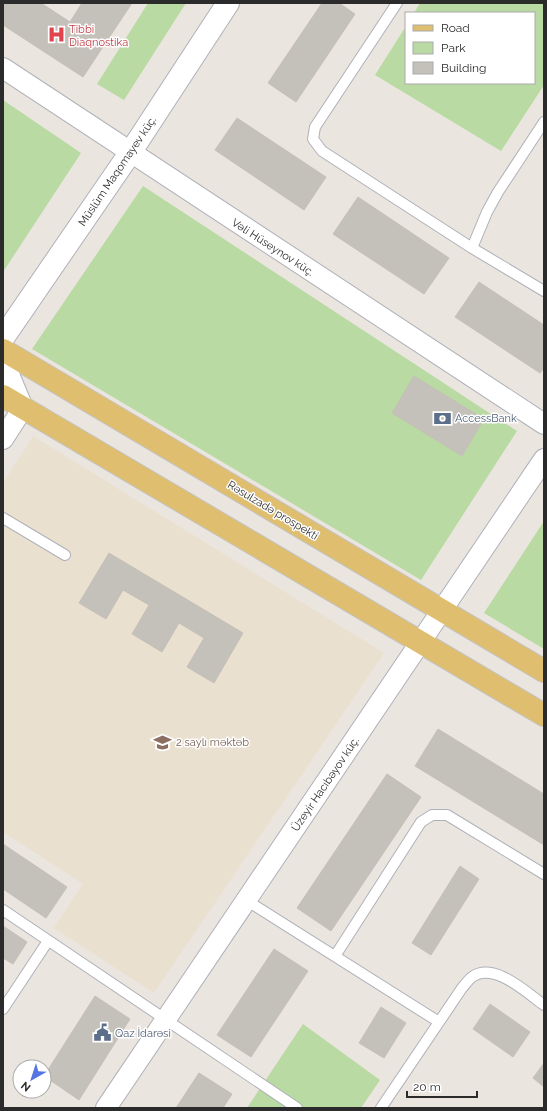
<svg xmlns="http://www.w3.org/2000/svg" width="547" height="1111" viewBox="0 0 547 1111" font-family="Raleway,sans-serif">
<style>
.education{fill:#eae0d0}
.green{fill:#b9daa2}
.building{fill:#c4c0ba;stroke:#c6c0b9}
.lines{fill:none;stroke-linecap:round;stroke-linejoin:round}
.lane-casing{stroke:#afb1b9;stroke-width:12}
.street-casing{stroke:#afb1b9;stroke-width:22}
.secondary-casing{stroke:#afb1b9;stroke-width:24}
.primary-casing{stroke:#c4c4c4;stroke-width:24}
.lane{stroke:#fff;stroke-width:10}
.street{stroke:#fff;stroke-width:20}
.secondary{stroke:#fff;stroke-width:22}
.primary{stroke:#dfbf6f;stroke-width:22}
.labels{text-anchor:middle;stroke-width:3;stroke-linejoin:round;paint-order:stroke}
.health-label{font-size:11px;fill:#be3a42;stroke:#fff;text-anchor:start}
.street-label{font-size:11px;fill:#2b2b2b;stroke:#fff}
.service-label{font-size:11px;fill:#4e5e75;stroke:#fff;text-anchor:start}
.education-label{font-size:11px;fill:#785e54;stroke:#fff;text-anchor:start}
</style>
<rect width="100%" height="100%" fill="#ebe5df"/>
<path class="education" d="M 33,436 L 384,653 L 154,993 L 54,928 L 83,884 L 3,832 L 3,483 Z"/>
<path class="green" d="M 148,3 L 186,3 L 124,100 L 97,84 Z
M 420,3 L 544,3 L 544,85 L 501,151 L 375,75 L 406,26 L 406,83 L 534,83 L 534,13 L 414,13 Z
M 3,100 L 81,153 L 3,272 Z
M 143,186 L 517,431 L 421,580 L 32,349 Z
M 544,521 L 544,649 L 484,613 Z
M 303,1024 L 380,1080 L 361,1108 L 247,1108 Z"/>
<path class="building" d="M 3,3 L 41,3 L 70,22 L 83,77 L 3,25 Z
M 82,3 L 132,3 L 83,77 L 70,22 Z
M 322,3 L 339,3 L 355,14 L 296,102 L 268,83 Z
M 237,118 L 326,177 L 304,210 L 215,150 Z
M 358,197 L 449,258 L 424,294 L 333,234 Z
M 479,282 L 544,325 L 544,368 L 540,373 L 455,317 Z
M 414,376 L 484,419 L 462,456 L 392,413 Z
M 109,553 L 243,633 L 214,683 L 187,667 L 204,638 L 179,623 L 162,652 L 132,634 L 149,605 L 123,590 L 106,619 L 79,603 Z
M 438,729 L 544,794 L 544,845 L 415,766 Z
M 387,774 L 421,797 L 331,931 L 297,908 Z
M 3,844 L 67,887 L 46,918 L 3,889 Z
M 460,866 L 479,879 L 431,955 L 412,943 Z
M 3,926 L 27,942 L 13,964 L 3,958 Z
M 274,949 L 308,971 L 251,1057 L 217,1035 Z
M 95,996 L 130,1019 L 79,1100 L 44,1076 Z
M 490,1004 L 530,1032 L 513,1057 L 473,1029 Z
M 381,1007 L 406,1023 L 384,1058 L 359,1043 Z
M 544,1063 L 544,1087 L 533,1078 Z
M 199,1073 L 232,1094 L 223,1108 L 176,1108 Z"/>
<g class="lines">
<defs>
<path id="lane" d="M 397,3 L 315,127 L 313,139 L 322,151 L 472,248 L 544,291
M 472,248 L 487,212 L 498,192 L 544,122
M 3,518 L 65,555
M 246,900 L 439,1022
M 3,910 L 297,1108
M 335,956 L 421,822 L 432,815 L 447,815 L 544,874
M 3,1009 L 48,941
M 381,1108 L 462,988 C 465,985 468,980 472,977 C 494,961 527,993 544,1005"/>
<path id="street" d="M 3,68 L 544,424
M 3,360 L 23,408 L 3,439
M 106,1108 L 544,459"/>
<path id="secondary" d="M 3,338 L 130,153 L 228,3"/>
<path id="primary" d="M 3,350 L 544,671
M 3,396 L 544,715"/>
</defs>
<use href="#lane" class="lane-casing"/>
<use href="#street" class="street-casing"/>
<use href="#secondary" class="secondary-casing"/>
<use href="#primary" class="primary-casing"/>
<use href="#lane" class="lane"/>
<use href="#street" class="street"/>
<use href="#secondary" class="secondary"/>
<use href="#primary" class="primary"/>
</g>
<defs>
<symbol id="hospital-bare" viewBox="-9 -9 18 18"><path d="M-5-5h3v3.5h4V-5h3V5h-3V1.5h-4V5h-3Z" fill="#e0444e" stroke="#fff" stroke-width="2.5" paint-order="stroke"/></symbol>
<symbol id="bank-bare" viewBox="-9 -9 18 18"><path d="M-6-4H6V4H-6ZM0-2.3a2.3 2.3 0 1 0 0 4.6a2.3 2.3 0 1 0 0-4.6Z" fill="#5c6f8a" stroke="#fff" stroke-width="2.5" paint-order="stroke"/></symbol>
<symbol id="school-bare" viewBox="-9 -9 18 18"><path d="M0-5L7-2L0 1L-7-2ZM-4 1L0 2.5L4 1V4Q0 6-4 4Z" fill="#8d6e63" stroke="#fff" stroke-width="2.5" paint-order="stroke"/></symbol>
<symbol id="civic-bare" viewBox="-9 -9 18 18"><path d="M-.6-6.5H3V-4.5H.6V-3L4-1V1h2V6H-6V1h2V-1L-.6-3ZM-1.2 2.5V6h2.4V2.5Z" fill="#5c6f8a" stroke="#fff" stroke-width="2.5" paint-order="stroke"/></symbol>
</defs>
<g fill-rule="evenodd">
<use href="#hospital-bare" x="44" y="22" width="25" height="25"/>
<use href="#bank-bare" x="430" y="406" width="25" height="25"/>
<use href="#school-bare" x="150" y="730" width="25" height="25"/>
<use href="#civic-bare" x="90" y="1020" width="25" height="25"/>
</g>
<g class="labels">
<g class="health-label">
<text x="69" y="33">Tibbi<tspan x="69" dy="13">Diaqnostika</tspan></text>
</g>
<g class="street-label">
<text transform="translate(117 171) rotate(-56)" y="4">Müslüm Maqomayev küç.</text>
<text transform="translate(273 247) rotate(33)" y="4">Vəli Hüseynov küç.</text>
<text transform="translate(273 510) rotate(31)" y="4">Rəsulzadə prospekti</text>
<text transform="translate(325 784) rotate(-56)" y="4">Üzeyir Hacıbəyov küç.</text>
</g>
<g class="service-label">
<text x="455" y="422">AccessBank</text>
<text x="115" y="1037">Qaz İdarəsi</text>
</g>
<g class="education-label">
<text x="176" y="746">2 saylı məktəb</text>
</g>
</g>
<rect width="547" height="1111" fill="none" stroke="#2b2b2b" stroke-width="8"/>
<rect x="405" y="12" width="130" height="72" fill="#ffffff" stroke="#aaaaaa"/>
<rect x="413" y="25" width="20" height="6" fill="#dfbf6f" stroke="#aaaaaa"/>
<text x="441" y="32" font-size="12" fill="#2b2b2b">Road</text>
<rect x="413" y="42" width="20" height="12" fill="#b9daa2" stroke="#aaaaaa"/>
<text x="441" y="52" font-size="12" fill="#2b2b2b">Park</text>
<rect x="413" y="62" width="20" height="12" fill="#c4c0ba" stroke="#aaaaaa"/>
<text x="441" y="72" font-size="12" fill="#2b2b2b">Building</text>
<g transform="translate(32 1079) rotate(219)"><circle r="19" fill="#ffffff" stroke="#aaaaaa"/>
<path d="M0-3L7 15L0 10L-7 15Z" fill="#5376e3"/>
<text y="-6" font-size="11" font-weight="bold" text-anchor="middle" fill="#2b2b2b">N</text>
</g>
<path d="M407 1091v6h70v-6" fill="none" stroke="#2b2b2b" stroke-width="2"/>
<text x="413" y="1091" font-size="12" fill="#2b2b2b" stroke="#ffffff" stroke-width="3" paint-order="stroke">20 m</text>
</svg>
